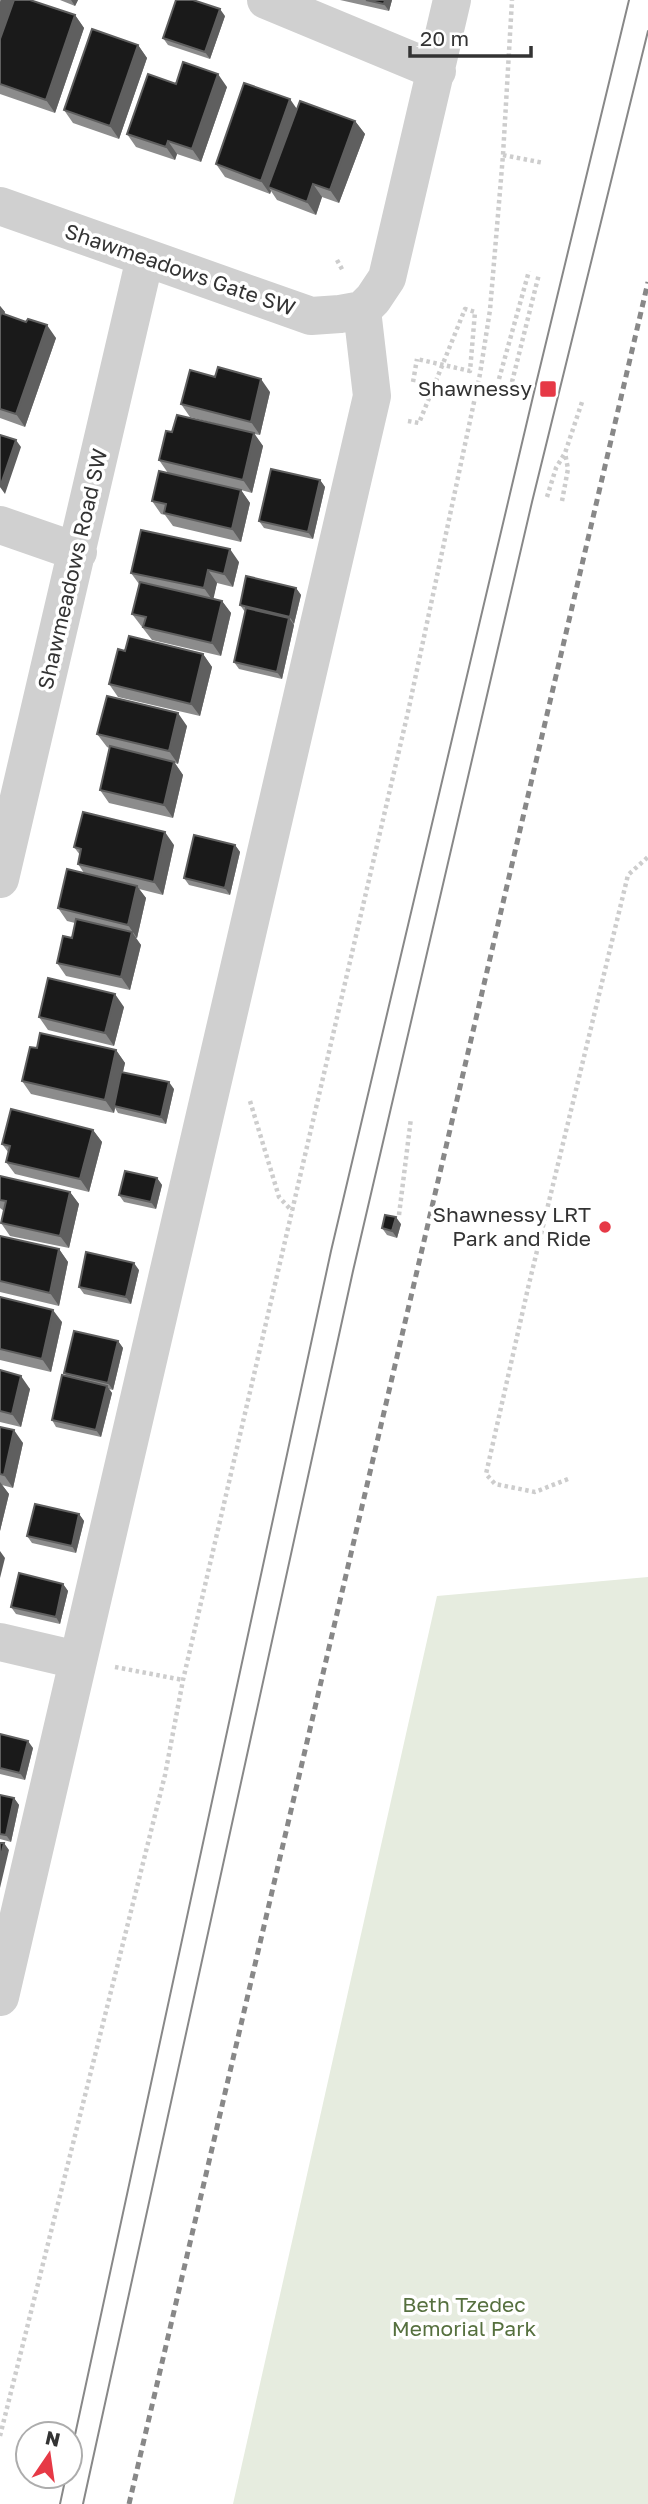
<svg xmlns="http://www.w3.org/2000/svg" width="648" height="2504" viewBox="0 0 648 2504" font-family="'Golos Text',sans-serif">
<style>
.green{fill:#e6ecdf}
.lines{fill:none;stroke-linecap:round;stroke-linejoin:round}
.path{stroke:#cdcdcd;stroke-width:4.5;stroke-dasharray:3.5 3.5;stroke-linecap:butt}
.minor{stroke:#d0d0d0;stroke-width:38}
.tram{stroke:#888;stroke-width:2}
.rail{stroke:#888;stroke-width:5;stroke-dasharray:7 5;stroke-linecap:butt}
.wall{fill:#8c8c8c}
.shaded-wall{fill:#5f5f5f}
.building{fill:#1a1a1a;stroke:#5f5f5f;stroke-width:2}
.poi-dot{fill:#e63946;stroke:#fff;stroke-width:2.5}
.labels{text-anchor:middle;stroke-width:7;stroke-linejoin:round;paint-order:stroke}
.street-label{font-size:21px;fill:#333;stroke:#fff}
.poi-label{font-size:21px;fill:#333;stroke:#fff;text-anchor:end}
.park-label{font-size:21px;fill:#56703f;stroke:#fff}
</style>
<rect width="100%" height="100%" fill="#fff"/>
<path class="green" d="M 648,1577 L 648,2504 L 233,2504 L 437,1596 Z"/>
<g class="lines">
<path class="path" d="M 503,155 L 544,163
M 337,260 L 343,271
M 499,379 L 529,271
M 413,382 L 417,359
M 512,382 L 539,274
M 408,421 L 419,423 L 465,309 L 475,312 L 470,371 L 417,359
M 547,497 L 556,468 L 565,453 L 583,399
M 562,501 L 568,469 L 565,453
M 250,1101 L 279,1197 L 292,1211
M 399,1215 L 411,1118
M 568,1479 L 535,1492 L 495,1484 L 486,1474 L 528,1288 L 628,875 L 648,857
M 115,1667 L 183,1680
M 0,2436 L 165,1775 L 183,1680 L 408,712 L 480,374 L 490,310 L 503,155 L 512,0"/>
<path class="minor" d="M 266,0 L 437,71
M 0,206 L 311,316 L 340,314 L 362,310
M 362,310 L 373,299 L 387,278 L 452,0
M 0,525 L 78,552
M 0,879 L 145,258
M 0,1642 L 77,1660
M 0,1997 L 372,396 L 362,310"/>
<path class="tram" d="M 70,2458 L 331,1251 L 535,388 L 629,0
M 60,2504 L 66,2476
M 83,2504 L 353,1271 L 532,502 L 648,31"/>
<path class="rail" d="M 129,2504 L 648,282"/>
</g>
<path class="wall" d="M 0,0 L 75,15 L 84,28 L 55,113 L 0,94 Z
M 60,0 L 78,0 L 75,6 Z
M 340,0 L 392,0 L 389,11 Z
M 225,16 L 210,59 L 168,45 L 163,38 Z
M 138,45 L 147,58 L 119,139 L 73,123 L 64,110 Z
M 176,84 L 227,87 L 201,162 L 177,154 L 175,160 L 136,147 L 127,134 Z
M 297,109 L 355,121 L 365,134 L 339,203 L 322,197 L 316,215 L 277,200 L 271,191 L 270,194 L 225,177 L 216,164 Z
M 0,306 L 5,312 L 4,314 L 56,338 L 25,427 L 0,418 Z
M 270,392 L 260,435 L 254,434 L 263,446 L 252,493 L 241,490 L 250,503 L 241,542 L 173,526 L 165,515 L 161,514 L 152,501 L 168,473 L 159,460 L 172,432 L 244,431 L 190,417 L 181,404 Z
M 320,480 L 325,487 L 313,539 L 264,528 L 259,521 Z
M 239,562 L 233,587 L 217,583 L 213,598 L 222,601 L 231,613 L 221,656 L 152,640 L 132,614 L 139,584 L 131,573 Z
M 296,588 L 301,595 L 294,624 L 293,623 L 294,625 L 282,679 L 239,669 L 234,662 L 245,612 L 240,605 Z
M 125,651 L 203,654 L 212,667 L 200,716 L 118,697 L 109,684 Z
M 187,726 L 178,764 L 175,763 L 183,775 L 173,818 L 109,803 L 100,790 L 109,748 L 107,747 L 97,734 Z
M 174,845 L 163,895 L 139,889 L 146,898 L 137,938 L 135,938 L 141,945 L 130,990 L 66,976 L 57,963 L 72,938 L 75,923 L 67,921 L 58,908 L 84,873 L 78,864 L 80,855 L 74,847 Z
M 235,845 L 240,852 L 230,895 L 189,885 L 184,878 Z
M 124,1007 L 114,1046 L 48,1030 L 39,1017 Z
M 37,1048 L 116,1050 L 125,1063 L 123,1072 L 174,1089 L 166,1124 L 118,1113 L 115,1108 L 114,1113 L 31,1094 L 22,1081 Z
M 93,1130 L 102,1142 L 89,1192 L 15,1174 L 6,1162 L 8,1152 L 2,1144 Z
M 157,1178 L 162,1185 L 156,1209 L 124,1202 L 119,1195 Z
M 70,1192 L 79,1204 L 69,1248 L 10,1236 L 1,1223 L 4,1211 L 0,1208 L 0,1200 Z
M 401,1224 L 397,1238 L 387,1235 L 382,1228 Z
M 0,1236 L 59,1249 L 68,1262 L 59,1306 L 0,1292 Z
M 139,1270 L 131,1304 L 84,1294 L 79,1287 Z
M 0,1297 L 62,1322 L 51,1372 L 0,1360 Z
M 118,1341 L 123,1348 L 113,1390 L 109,1389 L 112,1393 L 101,1437 L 56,1427 L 52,1420 L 67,1376 L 64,1373 Z
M 0,1370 L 30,1389 L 21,1427 L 0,1422 Z
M 0,1427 L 23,1443 L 13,1488 L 2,1485 L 9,1494 L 0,1531 Z
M 79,1514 L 84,1521 L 76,1553 L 32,1543 L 27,1536 Z
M 63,1584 L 68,1591 L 60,1624 L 16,1614 L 11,1607 Z
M 0,1734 L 33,1748 L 25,1780 L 0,1774 Z
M 0,1795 L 14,1798 L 19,1805 L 11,1842 L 0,1839 Z"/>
<path class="shaded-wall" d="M 1,0 L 14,0 L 0,40 L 0,2 Z
M 71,0 L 78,0 L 75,6 Z
M 385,0 L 392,0 L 389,11 L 384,4 Z
M 220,9 L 225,16 L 210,59 L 205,52 Z
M 75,15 L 84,28 L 55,113 L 46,100 Z
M 138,45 L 147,58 L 119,139 L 110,126 Z
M 218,74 L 227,87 L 201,162 L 192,149 Z
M 290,99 L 299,112 L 268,187 L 271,191 L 270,194 L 261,181 Z
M 355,121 L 365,134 L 339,203 L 330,190 Z
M 168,141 L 177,154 L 175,160 L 166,147 Z
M 313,184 L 322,197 L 316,215 L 307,202 Z
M 0,306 L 5,312 L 0,326 Z
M 47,325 L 56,338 L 25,427 L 16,414 Z
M 261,379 L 270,392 L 260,435 L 251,422 Z
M 254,433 L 263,446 L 252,493 L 243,480 Z
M 16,440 L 21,447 L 5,494 L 0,487 Z
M 320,480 L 325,487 L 313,539 L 308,532 Z
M 241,490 L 250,503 L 241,542 L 232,529 Z
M 230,549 L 239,562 L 233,587 L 224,574 Z
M 208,570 L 217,583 L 213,601 L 204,588 Z
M 296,588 L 301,595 L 294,624 L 290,617 Z
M 222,601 L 231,613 L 221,656 L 212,643 Z
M 289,618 L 294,625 L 282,679 L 277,672 Z
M 203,654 L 212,667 L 200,716 L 191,704 Z
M 178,713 L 187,726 L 178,764 L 169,751 Z
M 174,762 L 183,775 L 173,818 L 164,805 Z
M 165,832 L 174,845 L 163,895 L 154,882 Z
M 235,845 L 240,852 L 230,895 L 225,888 Z
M 137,886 L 146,898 L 137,938 L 128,925 Z
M 132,932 L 141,945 L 130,990 L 121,977 Z
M 115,994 L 124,1007 L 114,1046 L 105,1033 Z
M 116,1050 L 125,1063 L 115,1106 L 114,1106 L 115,1108 L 114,1113 L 105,1100 Z
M 169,1082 L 174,1089 L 166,1124 L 161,1117 Z
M 93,1130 L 102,1142 L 89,1192 L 80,1179 Z
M 157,1178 L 162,1185 L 156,1209 L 151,1202 Z
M 70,1192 L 79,1204 L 69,1248 L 60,1236 Z
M 396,1217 L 401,1224 L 397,1238 L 392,1231 Z
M 59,1249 L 68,1262 L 59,1306 L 50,1293 Z
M 134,1263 L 139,1270 L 131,1304 L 126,1297 Z
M 53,1310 L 62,1322 L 51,1372 L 42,1359 Z
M 118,1341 L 123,1348 L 113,1390 L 108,1383 Z
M 21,1376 L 30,1389 L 21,1427 L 12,1414 Z
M 107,1386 L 112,1393 L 101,1437 L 96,1430 Z
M 14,1430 L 23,1443 L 13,1488 L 4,1475 Z
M 0,1482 L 9,1494 L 0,1531 Z
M 79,1514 L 84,1521 L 76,1553 L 72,1546 Z
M 0,1551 L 5,1558 L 0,1578 Z
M 63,1584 L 68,1591 L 60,1624 L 56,1617 Z
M 28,1741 L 33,1748 L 25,1780 L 20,1773 Z
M 14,1798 L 19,1805 L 11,1842 L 6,1835 Z
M 4,1843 L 9,1850 L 0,1888 L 0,1860 Z"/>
<path class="building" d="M 14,0 L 30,0 L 75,15 L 46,100 L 0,84 L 0,39 Z
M 176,0 L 193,0 L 220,9 L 205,52 L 163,38 Z
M 366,0 L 385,0 L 384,4 Z
M 92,29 L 138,45 L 110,126 L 64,110 Z
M 183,62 L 218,74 L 192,149 L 168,141 L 166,147 L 127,134 L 148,74 L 176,84 Z
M 244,83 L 290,99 L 261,181 L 216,164 Z
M 300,101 L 355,121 L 330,190 L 313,184 L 307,202 L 268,187 Z
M 1,313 L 26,322 L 28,319 L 47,325 L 16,414 L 0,409 L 0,317 Z
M 218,367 L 261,379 L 251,422 L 181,404 L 190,370 L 215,377 Z
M 177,415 L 254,433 L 243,480 L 159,460 L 166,431 L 172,432 Z
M 0,435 L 16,440 L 0,487 Z
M 271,469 L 320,480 L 308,532 L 259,521 Z
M 159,471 L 241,490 L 232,529 L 164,513 L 166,504 L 152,501 Z
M 141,530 L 230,549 L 224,574 L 208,570 L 204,588 L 131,573 Z
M 246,576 L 296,588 L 290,617 L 240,605 Z
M 140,582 L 222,601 L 212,643 L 143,627 L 146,617 L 132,614 Z
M 246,608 L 289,618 L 277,672 L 234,662 Z
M 129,636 L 203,654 L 191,704 L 109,684 L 118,649 L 125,651 Z
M 107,696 L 178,713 L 169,751 L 97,734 Z
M 110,746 L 174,762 L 164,805 L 100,790 Z
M 83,812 L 165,832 L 154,882 L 78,864 L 81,849 L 74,847 Z
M 194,835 L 235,845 L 225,888 L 184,878 Z
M 67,869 L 137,886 L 128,925 L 58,908 Z
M 76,919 L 132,932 L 121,977 L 57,963 L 63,936 L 72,938 Z
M 48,978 L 115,994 L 105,1033 L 39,1017 Z
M 40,1033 L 116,1050 L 105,1100 L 22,1081 L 30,1047 L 37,1048 Z
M 121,1072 L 169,1082 L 161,1117 L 114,1106 Z
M 11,1109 L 93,1130 L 80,1179 L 6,1162 L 10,1146 L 2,1144 Z
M 125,1171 L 157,1178 L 151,1202 L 119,1195 Z
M 0,1176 L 70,1192 L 60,1236 L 1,1223 L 6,1201 L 0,1200 Z
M 385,1215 L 396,1217 L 392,1231 L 382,1228 Z
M 0,1236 L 59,1249 L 50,1293 L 0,1281 Z
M 86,1252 L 134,1263 L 126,1297 L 79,1287 Z
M 0,1297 L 53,1310 L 42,1359 L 0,1349 Z
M 74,1331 L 118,1341 L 108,1383 L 64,1373 Z
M 0,1370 L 21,1376 L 12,1414 L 0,1411 Z
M 62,1375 L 107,1386 L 96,1430 L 52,1420 Z
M 0,1427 L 14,1430 L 4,1475 L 0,1474 Z
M 35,1504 L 79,1514 L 72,1546 L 27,1536 Z
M 19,1573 L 63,1584 L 56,1617 L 11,1607 Z
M 0,1734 L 28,1741 L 20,1773 L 0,1768 Z
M 0,1795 L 14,1798 L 6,1835 L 0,1834 Z
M 0,1843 L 4,1843 L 0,1860 Z"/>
<g class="poi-dot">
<rect x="539" y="380" width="18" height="18" rx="3.5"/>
<circle cx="605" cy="1227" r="7"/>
</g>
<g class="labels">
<g class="street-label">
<text transform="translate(180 270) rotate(19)" y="7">Shawmeadows Gate SW</text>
<text transform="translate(73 569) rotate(-77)" y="7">Shawmeadows Road SW</text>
</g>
<g class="poi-label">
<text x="532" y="396">Shawnessy</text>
<text x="591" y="1222">Shawnessy LRT<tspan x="591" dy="24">Park and Ride</tspan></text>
</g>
<g class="park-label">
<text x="464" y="2312">Beth Tzedec<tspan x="464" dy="24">Memorial Park</tspan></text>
</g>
</g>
<g transform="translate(49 2455) rotate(13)"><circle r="33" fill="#ffffff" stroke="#adadad" stroke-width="2"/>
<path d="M0-5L12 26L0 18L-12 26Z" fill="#e63946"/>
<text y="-10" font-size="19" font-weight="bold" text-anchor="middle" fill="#333333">N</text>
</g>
<path d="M410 46v10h121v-10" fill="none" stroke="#333333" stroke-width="3.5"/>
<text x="420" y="46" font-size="21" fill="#333333" stroke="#ffffff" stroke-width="5" paint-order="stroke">20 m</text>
</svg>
